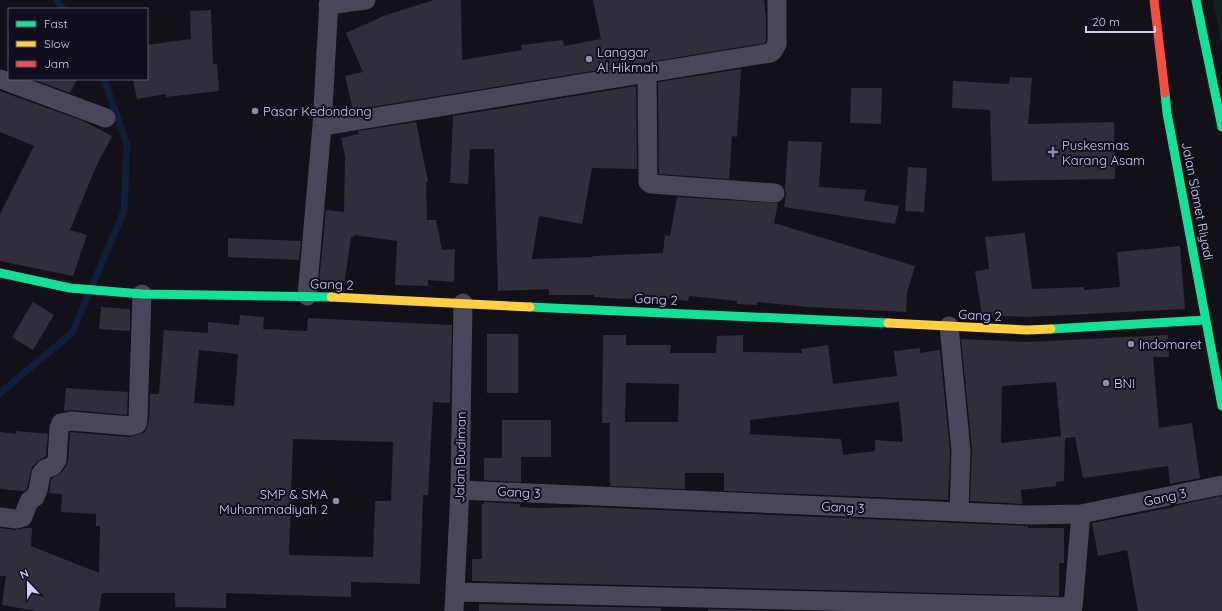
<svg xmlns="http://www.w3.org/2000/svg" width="1222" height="611" viewBox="0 0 1222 611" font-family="Quicksand,sans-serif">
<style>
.green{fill:#112223}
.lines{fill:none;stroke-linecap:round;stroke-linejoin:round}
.stream{stroke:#0f1e3a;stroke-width:7}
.building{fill:#302e3b;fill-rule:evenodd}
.street{stroke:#484659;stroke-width:19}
.fast{stroke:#16e098;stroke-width:9}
.slow{stroke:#ffcf43;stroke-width:9}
.jam{stroke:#f24e42;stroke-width:9}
.poi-dot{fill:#908aac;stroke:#100d1c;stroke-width:1.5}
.labels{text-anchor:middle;stroke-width:4;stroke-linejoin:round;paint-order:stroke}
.poi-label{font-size:13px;fill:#d4ccfb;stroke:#100d1c;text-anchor:start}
.street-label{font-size:13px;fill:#d4ccfb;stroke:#100d1c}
</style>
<rect width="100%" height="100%" fill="#121018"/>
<path class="green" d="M 1213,0 L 1222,0 L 1222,46 Z"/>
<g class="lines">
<path class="stream" d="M 57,0 L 63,9
M 0,393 L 72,333 L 124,211 L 127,145 L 104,79"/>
</g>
<path class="building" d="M 434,0 L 461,0 L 462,60 L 522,50 L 521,45 L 563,40 L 564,46 L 601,39 L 593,0 L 764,0 L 766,16 L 766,41 L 765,43 L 353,110 L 345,76 L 363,72 L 346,33 L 386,15 Z
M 211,10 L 213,64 L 217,64 L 219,91 L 166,97 L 166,94 L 137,99 L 133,79 L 147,79 L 147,45 L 191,39 L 190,11 Z
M 741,69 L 737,137 L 732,136 L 729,179 L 659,174 L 658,82 Z
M 1010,77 L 1032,78 L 1028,124 L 1114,122 L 1115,179 L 992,181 L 990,110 L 952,108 L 953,81 L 1009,84 Z
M 32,79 L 77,79 L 70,93 Z
M 636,86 L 637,169 L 592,168 L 582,224 L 539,216 L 532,259 L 593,257 L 593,256 L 663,253 L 665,235 L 670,236 L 677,197 L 778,203 L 774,223 L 915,266 L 907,293 L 906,312 L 809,307 L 757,302 L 757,305 L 737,304 L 737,301 L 689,296 L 688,301 L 653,297 L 625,299 L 594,297 L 594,295 L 549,295 L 549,289 L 498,291 L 494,149 L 470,149 L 468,184 L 450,183 L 453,116 Z
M 851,88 L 882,88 L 881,124 L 850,123 Z
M 0,91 L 83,121 L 112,136 L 95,169 L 70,230 L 87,235 L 73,276 L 0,261 L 0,214 L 34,146 L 0,132 Z
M 416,122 L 428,182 L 426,182 L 427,220 L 436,220 L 442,250 L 455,249 L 454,282 L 428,280 L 428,286 L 395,285 L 397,241 L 354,235 L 354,237 L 351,237 L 344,285 L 319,282 L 326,210 L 344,212 L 345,156 L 341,138 L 359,134 L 358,131 Z
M 788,141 L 822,142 L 819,187 L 866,190 L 864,201 L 899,206 L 895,224 L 784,207 L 786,193 L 785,188 Z
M 908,167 L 927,168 L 924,212 L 905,211 Z
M 1025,233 L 1032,289 L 1084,287 L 1084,290 L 1120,287 L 1117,252 L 1180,246 L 1185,309 L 1027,317 L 982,315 L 975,271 L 989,269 L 985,237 Z
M 228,238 L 301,241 L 299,260 L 228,257 Z
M 33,302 L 54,315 L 33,350 L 12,337 Z
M 101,307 L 130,309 L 130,331 L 99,329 Z
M 240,315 L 264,317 L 263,329 L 307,331 L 308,318 L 452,325 L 450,403 L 433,402 L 428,495 L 423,495 L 420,584 L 351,582 L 351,597 L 226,593 L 226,608 L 175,607 L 175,593 L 102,593 L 99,611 L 37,611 L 2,605 L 6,576 L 0,576 L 0,528 L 15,530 L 25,528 L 32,528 L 31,546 L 99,573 L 100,526 L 96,526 L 96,514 L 61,512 L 62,494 L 49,493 L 51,479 L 62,472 L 66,466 L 68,461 L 70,432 L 130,437 L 140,434 L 145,432 L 149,421 L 150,394 L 159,394 L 164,330 L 208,333 L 208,322 L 239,325 ZM 199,350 L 238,354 L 234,406 L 194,403 ZM 293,439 L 393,442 L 391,501 L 375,501 L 373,557 L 289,555 Z
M 487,334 L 518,334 L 518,393 L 487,393 Z
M 603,335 L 626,335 L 626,345 L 671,345 L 670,353 L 716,353 L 717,336 L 743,335 L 743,352 L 802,353 L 801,349 L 828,345 L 833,384 L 897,376 L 894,351 L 920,348 L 920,353 L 940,350 L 950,451 L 948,500 L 724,491 L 724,473 L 685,473 L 685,489 L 610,486 L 610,423 L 602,423 ZM 626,383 L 679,384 L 678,422 L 625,422 ZM 899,402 L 903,442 L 875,440 L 875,451 L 843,455 L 841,439 L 750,434 L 750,420 Z
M 1168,335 L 1169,357 L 1153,357 L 1159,428 L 1192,423 L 1200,478 L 1170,484 L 1168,466 L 1083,478 L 1075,437 L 1065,438 L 1064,481 L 1056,482 L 1056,486 L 1021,490 L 1022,504 L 970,501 L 972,450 L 961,339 L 1028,342 ZM 1056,382 L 1061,436 L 1001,443 L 1002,386 Z
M 66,388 L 128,392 L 127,415 L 72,410 L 64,411 Z
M 502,420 L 551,420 L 551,457 L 521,457 L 521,482 L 484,480 L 484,458 L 502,458 Z
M 16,431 L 48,434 L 46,456 L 37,462 L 32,467 L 27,487 L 25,491 L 0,489 L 0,432 L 16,434 Z
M 1221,496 L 1222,502 L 1222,611 L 1138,611 L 1127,550 L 1098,556 L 1092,523 L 1174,507 L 1174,506 Z
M 484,502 L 520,504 L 520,507 L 537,508 L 589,507 L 1028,526 L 1028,528 L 1064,528 L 1064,563 L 1059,563 L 1059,596 L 472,581 L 472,559 L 482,559 L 482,504 L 484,504 Z
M 479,604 L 661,608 L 661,611 L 479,611 Z
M 708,609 L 784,611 L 708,611 Z"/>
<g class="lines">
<path class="street" d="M 328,5 L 366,0
M 647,73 L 648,182 L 651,184 L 775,193
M 0,79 L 106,118
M 322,126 L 770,53 L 773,51 L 777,44 L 777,0
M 307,296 L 322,126 L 329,0
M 949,326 L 961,451 L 959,512
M 460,490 L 1029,515 L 1081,514 L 1222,485
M 0,517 L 16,519 L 23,517 L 29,501 L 35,497 L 38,490 L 41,474 L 45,469 L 53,466 L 57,460 L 59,428 L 61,423 L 71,421 L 131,426 L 137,424 L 138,419 L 142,294
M 455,592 L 1073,607 L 1081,514
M 454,611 L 460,490 L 463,303"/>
<path class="fast" d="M 1196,0 L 1222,127
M 1165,93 L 1167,113 L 1222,406
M 0,273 L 70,288 L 142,294 L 331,297
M 530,307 L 888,323
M 1051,329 L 1206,320"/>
<path class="slow" d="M 331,297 L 530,307
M 888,323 L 1027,330 L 1051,329"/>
<path class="jam" d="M 1154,0 L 1165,93"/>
</g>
<g class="poi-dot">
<circle cx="589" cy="59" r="4"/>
<circle cx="255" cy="111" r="4"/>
<path d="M1051 146h4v4h4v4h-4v4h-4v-4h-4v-4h4z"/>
<circle cx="1131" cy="344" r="4"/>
<circle cx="1106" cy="383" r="4"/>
<circle cx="336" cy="501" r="4"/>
</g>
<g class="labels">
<g class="poi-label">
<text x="597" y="57">Langgar<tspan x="597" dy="15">Al Hikmah</tspan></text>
<text x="263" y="116">Pasar Kedondong</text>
<text x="1062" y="150">Puskesmas<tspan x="1062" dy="15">Karang Asam</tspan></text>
<text x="1139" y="349">Indomaret</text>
<text x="1114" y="388">BNI</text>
<text x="328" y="499" text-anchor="end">SMP &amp; SMA<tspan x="328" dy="15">Muhammadiyah 2</tspan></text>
</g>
<g class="street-label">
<text transform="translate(1198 201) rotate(79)" y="5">Jalan Slamet Riyadi</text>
<text transform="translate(332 284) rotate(2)" y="5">Gang 2</text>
<text transform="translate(656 299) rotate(3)" y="5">Gang 2</text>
<text transform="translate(980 315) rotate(3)" y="5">Gang 2</text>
<text transform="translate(460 457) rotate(-89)" y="5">Jalan Budiman</text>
<text transform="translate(519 492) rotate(3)" y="5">Gang 3</text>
<text transform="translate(1165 497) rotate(-12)" y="5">Gang 3</text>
<text transform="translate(843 507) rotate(3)" y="5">Gang 3</text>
</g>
</g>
<rect x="8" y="8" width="140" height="72" fill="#100d1c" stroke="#5e5975"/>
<rect x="16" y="21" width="20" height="6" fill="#16e098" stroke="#5e5975"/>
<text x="44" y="28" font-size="12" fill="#d4ccfb">Fast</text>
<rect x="16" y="41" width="20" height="6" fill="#ffcf43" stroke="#5e5975"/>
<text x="44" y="48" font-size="12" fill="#d4ccfb">Slow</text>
<rect x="16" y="61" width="20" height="6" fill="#f24e42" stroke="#5e5975"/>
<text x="44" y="68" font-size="12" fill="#d4ccfb">Jam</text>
<g transform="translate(28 583) rotate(338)" stroke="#100d1c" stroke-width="3" paint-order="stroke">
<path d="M0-3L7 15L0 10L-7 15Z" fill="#d4ccfb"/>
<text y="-6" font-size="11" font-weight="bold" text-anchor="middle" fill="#d4ccfb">N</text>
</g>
<path d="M1086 26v6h69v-6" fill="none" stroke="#d4ccfb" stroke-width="2"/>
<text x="1092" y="26" font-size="12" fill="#d4ccfb" stroke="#100d1c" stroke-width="3" paint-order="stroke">20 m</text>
</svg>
